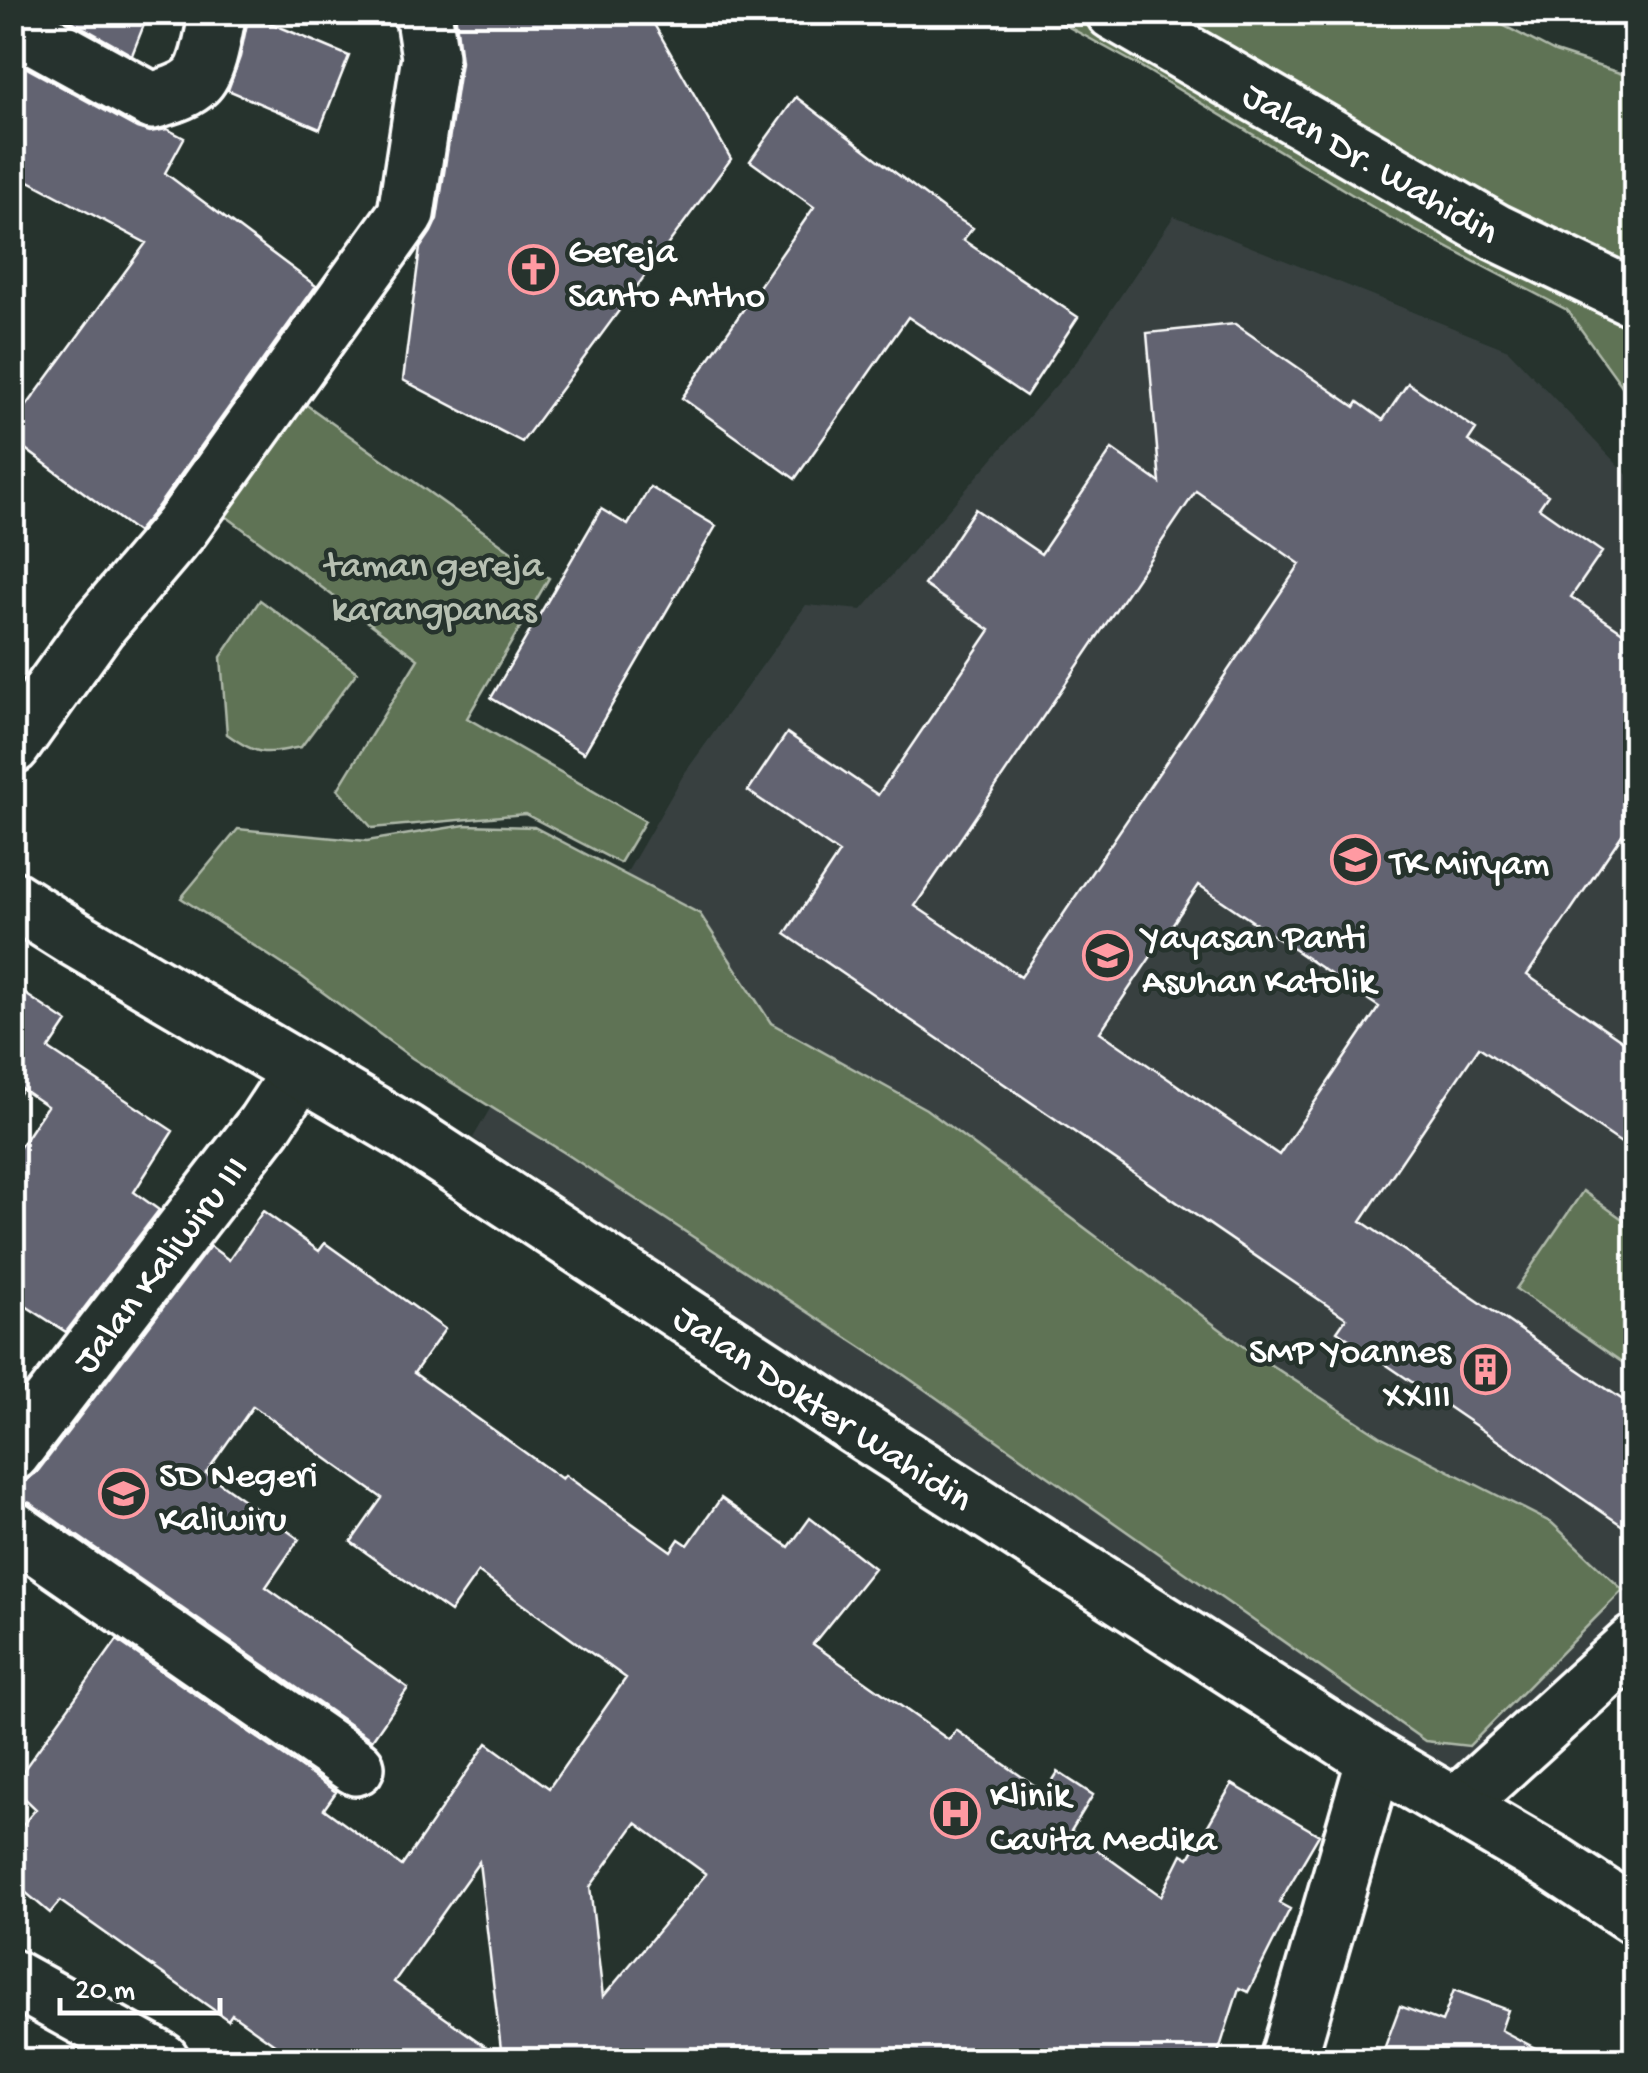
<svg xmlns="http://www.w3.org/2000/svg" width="1648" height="2073" viewBox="0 0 1648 2073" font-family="'Gochi Hand',sans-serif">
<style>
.built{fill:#384141}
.green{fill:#5f7355;stroke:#afb9aa;stroke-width:2.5}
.building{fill:#626371;stroke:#fff;stroke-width:2.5;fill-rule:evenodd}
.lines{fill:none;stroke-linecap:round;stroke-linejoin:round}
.minor-casing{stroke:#fff;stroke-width:62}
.highway-casing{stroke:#fff;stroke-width:62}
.minor{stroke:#26332d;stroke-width:55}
.highway{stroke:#26332d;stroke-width:55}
.labels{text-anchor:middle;stroke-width:9;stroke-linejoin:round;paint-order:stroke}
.street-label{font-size:38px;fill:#fff;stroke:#26332d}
.poi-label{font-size:38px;fill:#fff;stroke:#26332d;text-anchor:start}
.park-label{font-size:38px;fill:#b7c0b2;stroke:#26332d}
</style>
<rect width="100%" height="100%" fill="#26332d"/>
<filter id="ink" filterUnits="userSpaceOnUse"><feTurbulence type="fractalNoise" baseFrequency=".01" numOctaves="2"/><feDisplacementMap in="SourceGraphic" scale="20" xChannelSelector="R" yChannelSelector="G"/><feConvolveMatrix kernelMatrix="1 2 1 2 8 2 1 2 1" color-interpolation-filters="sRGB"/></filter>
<g filter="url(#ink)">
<path class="built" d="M 1174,216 L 1508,350 L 1635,483 L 1635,1631 L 1464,1792 L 909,1428 L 473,1138 L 684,774 L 806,605 L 862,610 L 1077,361 Z"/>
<path class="green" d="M 1043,13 L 1479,13 L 1555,52 L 1635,78 L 1635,404 L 1567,310 L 1389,217 L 1138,65 Z
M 301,401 L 549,578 L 467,718 L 645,821 L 620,863 L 525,814 L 372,828 L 338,789 L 418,659 L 219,511 Z
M 260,600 L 357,672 L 301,747 C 264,754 259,757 227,734 L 221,657 Z
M 465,825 L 534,827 L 700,914 L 771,1023 L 926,1109 L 1248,1350 L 1380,1436 L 1552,1523 L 1623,1590 L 1469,1746 L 1425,1741 L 904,1375 L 565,1153 L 412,1058 L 302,977 L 181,898 L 238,829 L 367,841 Z
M 1583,1191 L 1635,1228 L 1635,1371 L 1516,1289 Z"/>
<path class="building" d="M 56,12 L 149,12 L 132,55 Z
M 455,12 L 647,12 L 731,159 L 522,442 L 403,380 L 420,248 L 431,232 L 437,219 L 461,62 Z
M 249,14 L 349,56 L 320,129 L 228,90 L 240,57 Z
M 12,60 L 137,128 L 150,132 L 167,129 L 184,138 L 165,173 L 316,286 L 156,509 L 137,532 L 12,439 L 12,426 L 146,243 L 12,172 Z
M 796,97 L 947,212 L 973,228 L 963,240 L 1078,317 L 1026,396 L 908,317 L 795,479 L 682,398 L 814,207 L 750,161 Z
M 1235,324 L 1355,407 L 1358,402 L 1383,420 L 1408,383 L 1476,429 L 1468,441 L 1548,495 L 1539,508 L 1602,552 L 1571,597 L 1636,641 L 1636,814 L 1527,975 L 1636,1050 L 1636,1153 L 1479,1047 L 1361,1221 L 1636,1409 L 1636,1535 L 1337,1331 L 1346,1318 L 785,934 L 839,853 L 748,791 L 787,733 L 878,795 L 990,630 L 924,585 L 975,509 L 1041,554 L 1112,449 L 1160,483 L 1147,333 ZM 1196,491 L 1300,564 L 1021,977 L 915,906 ZM 1199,885 L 1379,1007 L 1279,1155 L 1100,1032 Z
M 650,487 L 716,526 L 584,753 L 491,698 L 601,509 L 628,525 Z
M 12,985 L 67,1022 L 49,1049 L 173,1131 L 134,1192 L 159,1210 L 66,1332 L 12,1297 L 12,1159 L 47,1106 L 22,1089 L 12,1104 Z
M 263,1211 L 319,1251 L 325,1243 L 445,1329 L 414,1373 L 562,1479 L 565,1475 L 671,1551 L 679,1539 L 688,1545 L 721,1498 L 789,1547 L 810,1518 L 874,1568 L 813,1644 L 949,1740 L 956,1730 L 1045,1793 L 1058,1772 L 1093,1795 L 1071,1831 L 1161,1896 L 1182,1854 L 1189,1858 L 1232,1784 L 1319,1835 L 1279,1903 L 1290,1909 L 1248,1992 L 1239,1988 L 1216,2060 L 297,2060 L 232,2014 L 228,2020 L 60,1901 L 50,1913 L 12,1881 L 12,1837 L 36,1809 L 12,1786 L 117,1640 L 336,1792 L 324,1809 L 402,1866 L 487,1743 L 549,1788 L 626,1678 L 478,1572 L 450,1612 L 351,1542 L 382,1498 L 253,1406 L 206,1473 L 299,1539 L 266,1587 L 408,1688 L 372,1740 L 30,1503 L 12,1498 L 12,1484 L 25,1481 L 37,1472 L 210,1246 L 229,1260 ZM 636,1823 L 706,1874 L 603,1997 L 590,1887 ZM 479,1862 L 502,2058 L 394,1982 Z
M 1454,1990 L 1508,2010 L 1501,2030 L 1558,2060 L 1380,2060 L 1400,2006 L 1442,2022 Z"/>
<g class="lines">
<defs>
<g id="minor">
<path id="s1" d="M 1114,12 L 1496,232 L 1636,299"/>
<path d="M 12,24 L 152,101 C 167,96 185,92 196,81 C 209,69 214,30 218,12"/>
<path d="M 12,746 L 98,626 L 181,528 L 406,214 L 430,57 L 423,12"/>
<path id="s2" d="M 12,1453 L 265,1124 L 300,1071"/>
<path d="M 12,1529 L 356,1767"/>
<path d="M 1456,1806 L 1636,1642"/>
<path d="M 12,1978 L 161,2060"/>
<path d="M 1288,2060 L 1375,1759"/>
</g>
<g id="highway">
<path id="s3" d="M 12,899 L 74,938 L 405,1132 L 856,1427 L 1375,1759 L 1555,1864 L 1636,1917"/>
</g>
</defs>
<use href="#minor" class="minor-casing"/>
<use href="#highway" class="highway-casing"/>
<use href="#minor" class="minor"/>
<use href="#highway" class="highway"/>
</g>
</g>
<defs>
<symbol id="church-ring" viewBox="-11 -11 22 22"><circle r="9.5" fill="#26332d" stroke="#ff9aa2" stroke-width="1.5"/><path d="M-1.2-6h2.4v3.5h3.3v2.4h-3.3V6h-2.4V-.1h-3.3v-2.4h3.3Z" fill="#ff9aa2"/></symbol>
<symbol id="school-ring" viewBox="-11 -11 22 22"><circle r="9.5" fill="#26332d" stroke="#ff9aa2" stroke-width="1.5"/><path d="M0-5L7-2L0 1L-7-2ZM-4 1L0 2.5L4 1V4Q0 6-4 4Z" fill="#ff9aa2"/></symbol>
<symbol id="building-ring" viewBox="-11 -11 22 22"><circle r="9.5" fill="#26332d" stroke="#ff9aa2" stroke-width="1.5"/><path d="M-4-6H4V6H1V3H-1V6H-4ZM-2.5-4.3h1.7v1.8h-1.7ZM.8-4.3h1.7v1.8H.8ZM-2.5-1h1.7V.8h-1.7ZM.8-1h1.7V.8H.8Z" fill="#ff9aa2"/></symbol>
<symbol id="hospital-ring" viewBox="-11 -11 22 22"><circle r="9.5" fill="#26332d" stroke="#ff9aa2" stroke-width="1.5"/><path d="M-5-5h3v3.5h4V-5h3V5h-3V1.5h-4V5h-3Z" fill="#ff9aa2"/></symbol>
</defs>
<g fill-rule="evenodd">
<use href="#church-ring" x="506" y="242" width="55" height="55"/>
<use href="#school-ring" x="1328" y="832" width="55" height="55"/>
<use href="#school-ring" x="1080" y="928" width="55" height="55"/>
<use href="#building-ring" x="1458" y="1342" width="55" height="55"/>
<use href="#school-ring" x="96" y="1466" width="55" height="55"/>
<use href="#hospital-ring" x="928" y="1786" width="55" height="55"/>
</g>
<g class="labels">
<g class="street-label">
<text dy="13" stroke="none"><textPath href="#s1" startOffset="298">Jalan Dr. Wahidin</textPath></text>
<text dy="13" stroke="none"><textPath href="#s2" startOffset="240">Jalan Kaliwiru III</textPath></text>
<text dy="13" stroke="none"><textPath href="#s3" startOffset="958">Jalan Dokter Wahidin</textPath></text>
</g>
<g class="poi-label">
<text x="568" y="261">Gereja<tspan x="568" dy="44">Santo Antho</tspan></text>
<text x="1390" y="873">TK Miryam</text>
<text x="1142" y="947">Yayasan Panti<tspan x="1142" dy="44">Asuhan Katolik</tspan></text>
<text x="1451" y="1361" text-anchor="end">SMP Yoannes<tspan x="1451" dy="44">XXIII</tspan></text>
<text x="159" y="1485">SD Negeri<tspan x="159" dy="44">Kaliwiru</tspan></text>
<text x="990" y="1805">Klinik<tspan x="990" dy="44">Cavita Medika</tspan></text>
</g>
<g class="park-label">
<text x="434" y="575">taman gereja<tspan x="434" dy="44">karangpanas</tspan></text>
</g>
</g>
<rect width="1648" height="2073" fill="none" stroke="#26332d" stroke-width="50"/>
<rect x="25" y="25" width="1598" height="2023" fill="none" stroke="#fff" stroke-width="4" filter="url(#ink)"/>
<path d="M60 1998v15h160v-15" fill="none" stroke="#ffffff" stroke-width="5"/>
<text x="75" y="1998" font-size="30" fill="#ffffff" stroke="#26332d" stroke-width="8" paint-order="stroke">20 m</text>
</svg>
